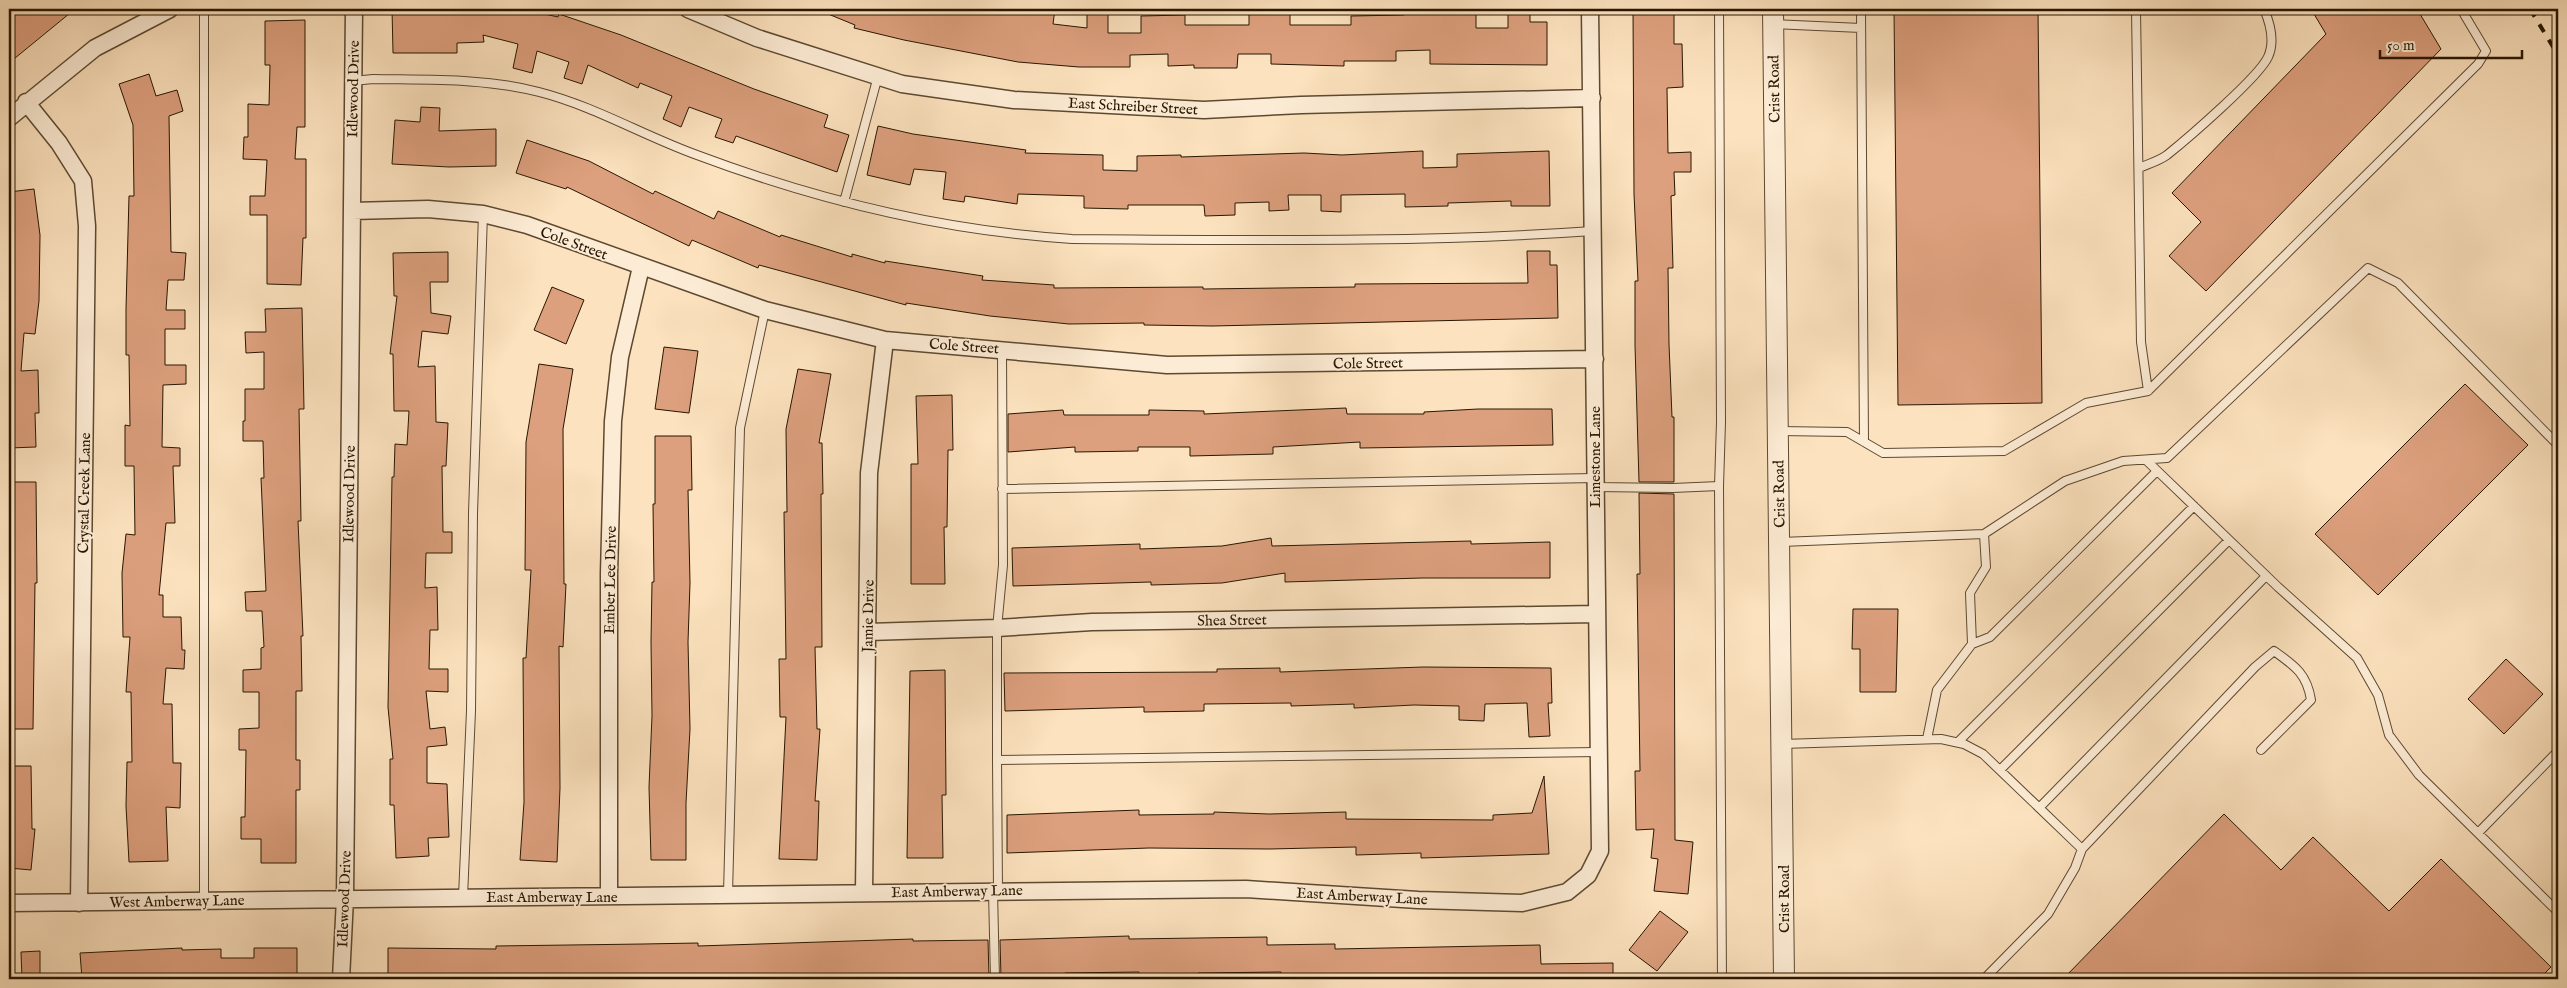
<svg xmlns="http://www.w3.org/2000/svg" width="2567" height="988" viewBox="0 0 2567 988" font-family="'IM FELL English',serif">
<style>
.building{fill:#dda07e;stroke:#281601}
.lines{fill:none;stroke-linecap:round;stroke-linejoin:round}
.service-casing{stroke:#5d4930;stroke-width:10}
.minor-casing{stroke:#5d4930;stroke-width:19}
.tertiary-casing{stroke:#5d4930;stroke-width:22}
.service{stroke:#fdecd5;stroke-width:8}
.minor{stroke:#fdecd5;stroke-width:16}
.tertiary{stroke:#fdecd5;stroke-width:20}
.rail{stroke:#281601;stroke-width:4;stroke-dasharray:9 9;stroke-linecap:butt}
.labels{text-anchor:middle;stroke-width:4;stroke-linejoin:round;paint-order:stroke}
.street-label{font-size:15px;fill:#281601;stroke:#fdecd5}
</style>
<rect width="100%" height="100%" fill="#fce2be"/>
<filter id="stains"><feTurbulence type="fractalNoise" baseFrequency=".004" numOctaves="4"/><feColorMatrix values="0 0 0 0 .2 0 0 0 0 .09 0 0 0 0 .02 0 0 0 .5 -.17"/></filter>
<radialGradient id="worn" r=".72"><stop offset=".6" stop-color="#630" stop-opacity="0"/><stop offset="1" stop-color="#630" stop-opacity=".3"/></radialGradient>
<path class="building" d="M 14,9 L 75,9 L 9,63 L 9,13 Z
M 392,9 L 523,9 L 558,17 L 559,14 L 621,35 L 754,89 L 828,115 L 824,127 L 849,135 L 837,172 L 736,136 L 733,143 L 715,137 L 722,119 L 689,107 L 681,127 L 663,119 L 672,96 L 640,83 L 638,88 L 588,65 L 582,84 L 564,78 L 569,62 L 537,51 L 532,73 L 513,68 L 518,44 L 483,35 L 484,42 L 457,43 L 457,53 L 393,53 Z
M 816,9 L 1013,9 L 1035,12 L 1036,9 L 1055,9 L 1053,24 L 1087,28 L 1087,9 L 1108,9 L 1108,33 L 1141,33 L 1141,16 L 1185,15 L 1185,25 L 1249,25 L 1249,14 L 1273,14 L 1273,9 L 1290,9 L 1290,25 L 1351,25 L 1351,16 L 1404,15 L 1404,12 L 1476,9 L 1476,28 L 1508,28 L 1508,9 L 1530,9 L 1530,22 L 1547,22 L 1547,65 L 1430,64 L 1430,50 L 1396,51 L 1396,61 L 1344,61 L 1344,66 L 1271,64 L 1271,54 L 1238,54 L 1237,68 L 1194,68 L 1194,65 L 1168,66 L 1168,54 L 1130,55 L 1130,67 L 1079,67 L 1018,62 L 904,40 L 854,28 L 855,25 Z
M 1633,9 L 1674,9 L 1674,44 L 1682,44 L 1683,87 L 1667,88 L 1668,153 L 1691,152 L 1691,172 L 1674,172 L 1675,195 L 1671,196 L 1673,268 L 1668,268 L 1669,344 L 1672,417 L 1674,417 L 1674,482 L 1639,482 L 1635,345 L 1635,281 L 1638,281 L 1634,194 Z
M 1894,9 L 2038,9 L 2042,403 L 1898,405 Z
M 2311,9 L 2417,9 L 2441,49 L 2206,291 L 2169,256 L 2201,222 L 2172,193 L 2326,34 Z
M 305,20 L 305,127 L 297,127 L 295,159 L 306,159 L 306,238 L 303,238 L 301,285 L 267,284 L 267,215 L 250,215 L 250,196 L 265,196 L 267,160 L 243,159 L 244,137 L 248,137 L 248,104 L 269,105 L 270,65 L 265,65 L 265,21 Z
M 149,74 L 156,96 L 177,90 L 183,111 L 169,116 L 171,252 L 186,253 L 184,280 L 168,280 L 166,310 L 185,310 L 185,329 L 165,329 L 165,365 L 186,365 L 186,384 L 163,385 L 162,447 L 180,448 L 180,466 L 173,466 L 175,523 L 166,523 L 159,595 L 163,595 L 163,617 L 181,617 L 182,650 L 185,650 L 184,669 L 166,668 L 163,704 L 172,704 L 173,763 L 181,763 L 180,808 L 166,807 L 168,861 L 129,862 L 126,806 L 127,762 L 132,762 L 131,692 L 126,692 L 130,637 L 123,637 L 122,573 L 126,534 L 135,535 L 134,466 L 125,466 L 125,425 L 130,426 L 129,355 L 126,355 L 126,309 L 129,196 L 134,196 L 133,125 L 119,84 Z
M 421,107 L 440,108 L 439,131 L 496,129 L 496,166 L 449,167 L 392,164 L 395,120 L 420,122 Z
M 878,126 L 913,134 L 1026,150 L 1025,153 L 1103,155 L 1103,170 L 1137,171 L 1137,156 L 1181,155 L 1181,157 L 1304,153 L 1342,155 L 1423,151 L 1423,168 L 1457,167 L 1457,154 L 1549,151 L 1550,206 L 1511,206 L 1511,201 L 1448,203 L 1448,206 L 1405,207 L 1405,194 L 1341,195 L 1341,212 L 1321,211 L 1321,195 L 1288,195 L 1289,210 L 1269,211 L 1269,202 L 1235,203 L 1235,215 L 1205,216 L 1204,205 L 1128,205 L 1128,209 L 1084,208 L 1084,196 L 1018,194 L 1017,204 L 965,196 L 964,202 L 943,199 L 946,172 L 914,169 L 910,185 L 867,175 Z
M 527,140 L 589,161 L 653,194 L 655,191 L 714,219 L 718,211 L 780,237 L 781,235 L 852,257 L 852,254 L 885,263 L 885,261 L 983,276 L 982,280 L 1054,285 L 1054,288 L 1203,287 L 1203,289 L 1355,287 L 1355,284 L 1528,283 L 1527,251 L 1550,251 L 1550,265 L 1557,265 L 1558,318 L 1213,326 L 1144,325 L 1144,323 L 1069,324 L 990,316 L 906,303 L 906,305 L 759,265 L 758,268 L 692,240 L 689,246 L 567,187 L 566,189 L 516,173 Z
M 34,189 L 40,235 L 39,301 L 35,334 L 24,333 L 21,371 L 38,370 L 39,413 L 35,413 L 36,447 L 9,448 L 9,192 Z
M 448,252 L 448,282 L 430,282 L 431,313 L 451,316 L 448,334 L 422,331 L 418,367 L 435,366 L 436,422 L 448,423 L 446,466 L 442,466 L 443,532 L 452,532 L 452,553 L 426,553 L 425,588 L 437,587 L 438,630 L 430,630 L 429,669 L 448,669 L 448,692 L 426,691 L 430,729 L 445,727 L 447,745 L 427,747 L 427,783 L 447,784 L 449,837 L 428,838 L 429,856 L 396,858 L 394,805 L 390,805 L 390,759 L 393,759 L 388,707 L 392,477 L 394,477 L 395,444 L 407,445 L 409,411 L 394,411 L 393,354 L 390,354 L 397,296 L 394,296 L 393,253 Z
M 552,287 L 584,300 L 566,344 L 534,330 Z
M 302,308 L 304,409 L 299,409 L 301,521 L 298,521 L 303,636 L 301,636 L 302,691 L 296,691 L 296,760 L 300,760 L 300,790 L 296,790 L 296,863 L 261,863 L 261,839 L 241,839 L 241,817 L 245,817 L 246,750 L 239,750 L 239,729 L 259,728 L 259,692 L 243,692 L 243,670 L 261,669 L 261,648 L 264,647 L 262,611 L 246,611 L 245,592 L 266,591 L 261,478 L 264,478 L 263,441 L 243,441 L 243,421 L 245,421 L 245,389 L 264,389 L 264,352 L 246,353 L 245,332 L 266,332 L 265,309 Z
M 664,347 L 698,351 L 689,413 L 655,409 Z
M 539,364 L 573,369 L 563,429 L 564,584 L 566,584 L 563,647 L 559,646 L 560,788 L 557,862 L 520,860 L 524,802 L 523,658 L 526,658 L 531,570 L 525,570 L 526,442 Z
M 798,369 L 831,374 L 819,443 L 822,443 L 823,494 L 821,494 L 822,647 L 815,647 L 817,729 L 820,729 L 815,801 L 819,801 L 817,860 L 779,859 L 786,717 L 780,717 L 779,659 L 786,659 L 784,512 L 787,512 L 786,429 Z
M 2465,384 L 2528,445 L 2378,595 L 2315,534 Z
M 952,395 L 953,450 L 948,450 L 947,527 L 944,527 L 945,584 L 911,584 L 911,464 L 918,464 L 916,396 Z
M 1346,408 L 1347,414 L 1424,414 L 1424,412 L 1478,409 L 1552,409 L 1553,445 L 1360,448 L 1360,442 L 1273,447 L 1273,454 L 1190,456 L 1190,447 L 1138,447 L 1138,451 L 1075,452 L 1075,447 L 1008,452 L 1008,414 L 1063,410 L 1064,415 L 1149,415 L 1149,410 L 1204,411 L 1204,414 Z
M 655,436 L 691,436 L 692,490 L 688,490 L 690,583 L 688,642 L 690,729 L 686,803 L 686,860 L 651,860 L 649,787 L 652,716 L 651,642 L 652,582 L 654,582 L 653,504 L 655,504 Z
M 9,482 L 36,482 L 37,583 L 35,583 L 33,729 L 9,729 Z
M 1639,493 L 1674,494 L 1675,840 L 1693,842 L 1688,894 L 1654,891 L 1658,859 L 1651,858 L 1654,829 L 1636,830 L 1635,771 L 1640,771 L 1637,574 L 1640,574 Z
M 1271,538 L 1272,546 L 1471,541 L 1471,544 L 1550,542 L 1550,578 L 1422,578 L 1285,582 L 1285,573 L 1222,583 L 1151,585 L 1151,582 L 1013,586 L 1012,548 L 1140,544 L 1140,549 L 1222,546 Z
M 1853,609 L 1898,609 L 1896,692 L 1860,692 L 1860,649 L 1852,649 Z
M 2506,659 L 2543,694 L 2504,734 L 2468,699 Z
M 1423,667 L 1551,668 L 1552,703 L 1548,703 L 1550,736 L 1529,737 L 1527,703 L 1485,704 L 1484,721 L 1459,720 L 1459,706 L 1414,705 L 1354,708 L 1354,704 L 1291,706 L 1291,703 L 1204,704 L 1204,711 L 1144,712 L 1144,707 L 1005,711 L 1004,673 L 1217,672 L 1217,669 L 1280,668 L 1280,672 Z
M 945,670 L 946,795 L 942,795 L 943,858 L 907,858 L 910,671 Z
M 9,766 L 31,766 L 32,829 L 35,829 L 31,870 L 9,868 Z
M 1544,776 L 1549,854 L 1421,858 L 1421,853 L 1356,855 L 1356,847 L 1270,849 L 1149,848 L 1007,853 L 1007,815 L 1139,810 L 1139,815 L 1214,814 L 1214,812 L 1269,814 L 1346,812 L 1346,819 L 1493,820 L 1493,815 L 1532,813 Z
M 2224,814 L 2281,870 L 2313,837 L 2389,911 L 2441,859 L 2551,967 L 2539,979 L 2063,979 Z
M 1660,911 L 1688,932 L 1657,971 L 1629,950 Z
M 1129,936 L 1129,939 L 1267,937 L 1267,945 L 1335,944 L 1335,949 L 1540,945 L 1541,964 L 1613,963 L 1613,979 L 1281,979 L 1281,972 L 1198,973 L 1198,977 L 1138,977 L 1139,972 L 1065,973 L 1065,978 L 1001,978 L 1000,940 Z
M 913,939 L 913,941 L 988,940 L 989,978 L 923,979 L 923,974 L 841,975 L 841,979 L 388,979 L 388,948 L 496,949 L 496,946 L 643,944 L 698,943 L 698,946 Z
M 182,948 L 182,950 L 221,949 L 221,958 L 254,958 L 254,948 L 297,948 L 297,979 L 82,979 L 80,953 Z
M 40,951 L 40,979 L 22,979 L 21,952 Z"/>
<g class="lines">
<defs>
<path id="service" d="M 204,9 L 204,901
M 1861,9 L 1864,442
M 2136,9 L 2141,342 L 2148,391
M 1773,24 L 1861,28
M 353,81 L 373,79 C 428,80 486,78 539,92 C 594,106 644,136 697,155 C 817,200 944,231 1072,239 C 1246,240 1420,243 1593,231
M 2139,168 C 2148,164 2159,161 2167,155 C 2187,139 2259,77 2268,57 C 2275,42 2270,23 2264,9
M 844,202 L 878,76
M 1002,350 L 1003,565 L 997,628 L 997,760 L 1597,752
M 1779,431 L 1847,432 L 1883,453 L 2004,451 L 2086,403 L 2148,391 L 2478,64 L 2486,51 L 2461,9
M 2146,460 L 2278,587 L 2357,658 L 2378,695 L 2389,735 L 2419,775 L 2558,912
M 1719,486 L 1722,979
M 1595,487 L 1673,488 L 1719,486 L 1721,422 L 1719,9
M 1002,489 L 1596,478
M 1781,542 L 1984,534 L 2065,481 L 2123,461 L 2167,458 L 2368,268 L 2398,283 L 2558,445
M 1972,644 L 1990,637 L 2157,471
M 1927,739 L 1937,690 L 1972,644 L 1970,593 L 1986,567 L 1984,534
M 1958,742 L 2194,506
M 1782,744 L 1941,739 L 1964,744 L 1983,754 L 2082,849 L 2075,868 L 2048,914 L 1984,979
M 997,760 L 998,891
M 2000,770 L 2229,540
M 2039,808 L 2266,576
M 2478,833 L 2558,751
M 2082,849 L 2255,667 L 2274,651 C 2295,666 2307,674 2311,700 L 2261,750
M 993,891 L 995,979
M 728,894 L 740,428 L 765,310
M 463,897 L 471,711 L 473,513 L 483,214"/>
<path id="minor" d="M 688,9 L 757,38 L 902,84 L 1014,100 L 1204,110 L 1301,105 L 1592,98
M 26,102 L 59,143 L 83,181 L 87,226 L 79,903
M 9,118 L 95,48 L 170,9
M 352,211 L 428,209 L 483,214 L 527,225 L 765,310 L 885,340 L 1167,365 L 1595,359
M 868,632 L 997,628 L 1092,622 L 1596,614
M 864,892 L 869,473 L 885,340
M 609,896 L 609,574 L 613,421 L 620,357 L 641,267
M 9,903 L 1246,889 L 1418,900 L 1522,903 L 1567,892 L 1588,875 L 1600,851 L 1590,9
M 341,979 L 345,898 L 354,9"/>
<path id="tertiary" d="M 1773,9 L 1784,979"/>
</defs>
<use href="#service" class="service-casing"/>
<use href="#minor" class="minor-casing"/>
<use href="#tertiary" class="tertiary-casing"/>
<use href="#service" class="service"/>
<use href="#minor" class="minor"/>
<use href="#tertiary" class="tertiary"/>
<path class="rail" d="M 2530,9 L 2558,55"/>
</g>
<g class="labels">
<g class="street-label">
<text transform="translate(353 89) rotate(-89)" y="5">Idlewood Drive</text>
<text transform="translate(1774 89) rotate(-91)" y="5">Crist Road</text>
<text transform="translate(1133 106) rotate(3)" y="5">East Schreiber Street</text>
<text transform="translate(574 243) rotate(20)" y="5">Cole Street</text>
<text transform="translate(964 346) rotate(4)" y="5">Cole Street</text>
<text transform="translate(1368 363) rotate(-1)" y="5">Cole Street</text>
<text transform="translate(1595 457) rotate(-90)" y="5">Limestone Lane</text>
<text transform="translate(84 493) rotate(-89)" y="5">Crystal Creek Lane</text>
<text transform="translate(349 494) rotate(-89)" y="5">Idlewood Drive</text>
<text transform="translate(1779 494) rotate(-91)" y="5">Crist Road</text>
<text transform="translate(610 580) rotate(-89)" y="5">Ember Lee Drive</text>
<text transform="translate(868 616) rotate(-89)" y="5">Jamie Drive</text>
<text transform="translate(1232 620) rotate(-1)" y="5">Shea Street</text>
<text transform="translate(957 891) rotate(-1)" y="5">East Amberway Lane</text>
<text transform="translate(1362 896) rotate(3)" y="5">East Amberway Lane</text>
<text x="552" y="902">East Amberway Lane</text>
<text transform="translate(344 899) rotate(-88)" y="5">Idlewood Drive</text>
<text transform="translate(1784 899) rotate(-90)" y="5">Crist Road</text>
<text transform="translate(177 901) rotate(-1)" y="5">West Amberway Lane</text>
</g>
</g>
<rect width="2567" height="988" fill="none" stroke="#fce2be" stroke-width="30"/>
<rect x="10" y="10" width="2547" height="968" fill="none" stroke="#281601" stroke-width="2.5"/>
<rect x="15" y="15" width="2537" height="958" fill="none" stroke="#281601"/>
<path d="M2380 50v8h142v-8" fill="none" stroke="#281601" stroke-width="2.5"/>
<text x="2387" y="50" font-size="15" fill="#281601" stroke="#fdecd5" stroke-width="4" paint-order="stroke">50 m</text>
<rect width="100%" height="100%" filter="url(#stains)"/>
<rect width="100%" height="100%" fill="url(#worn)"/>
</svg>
